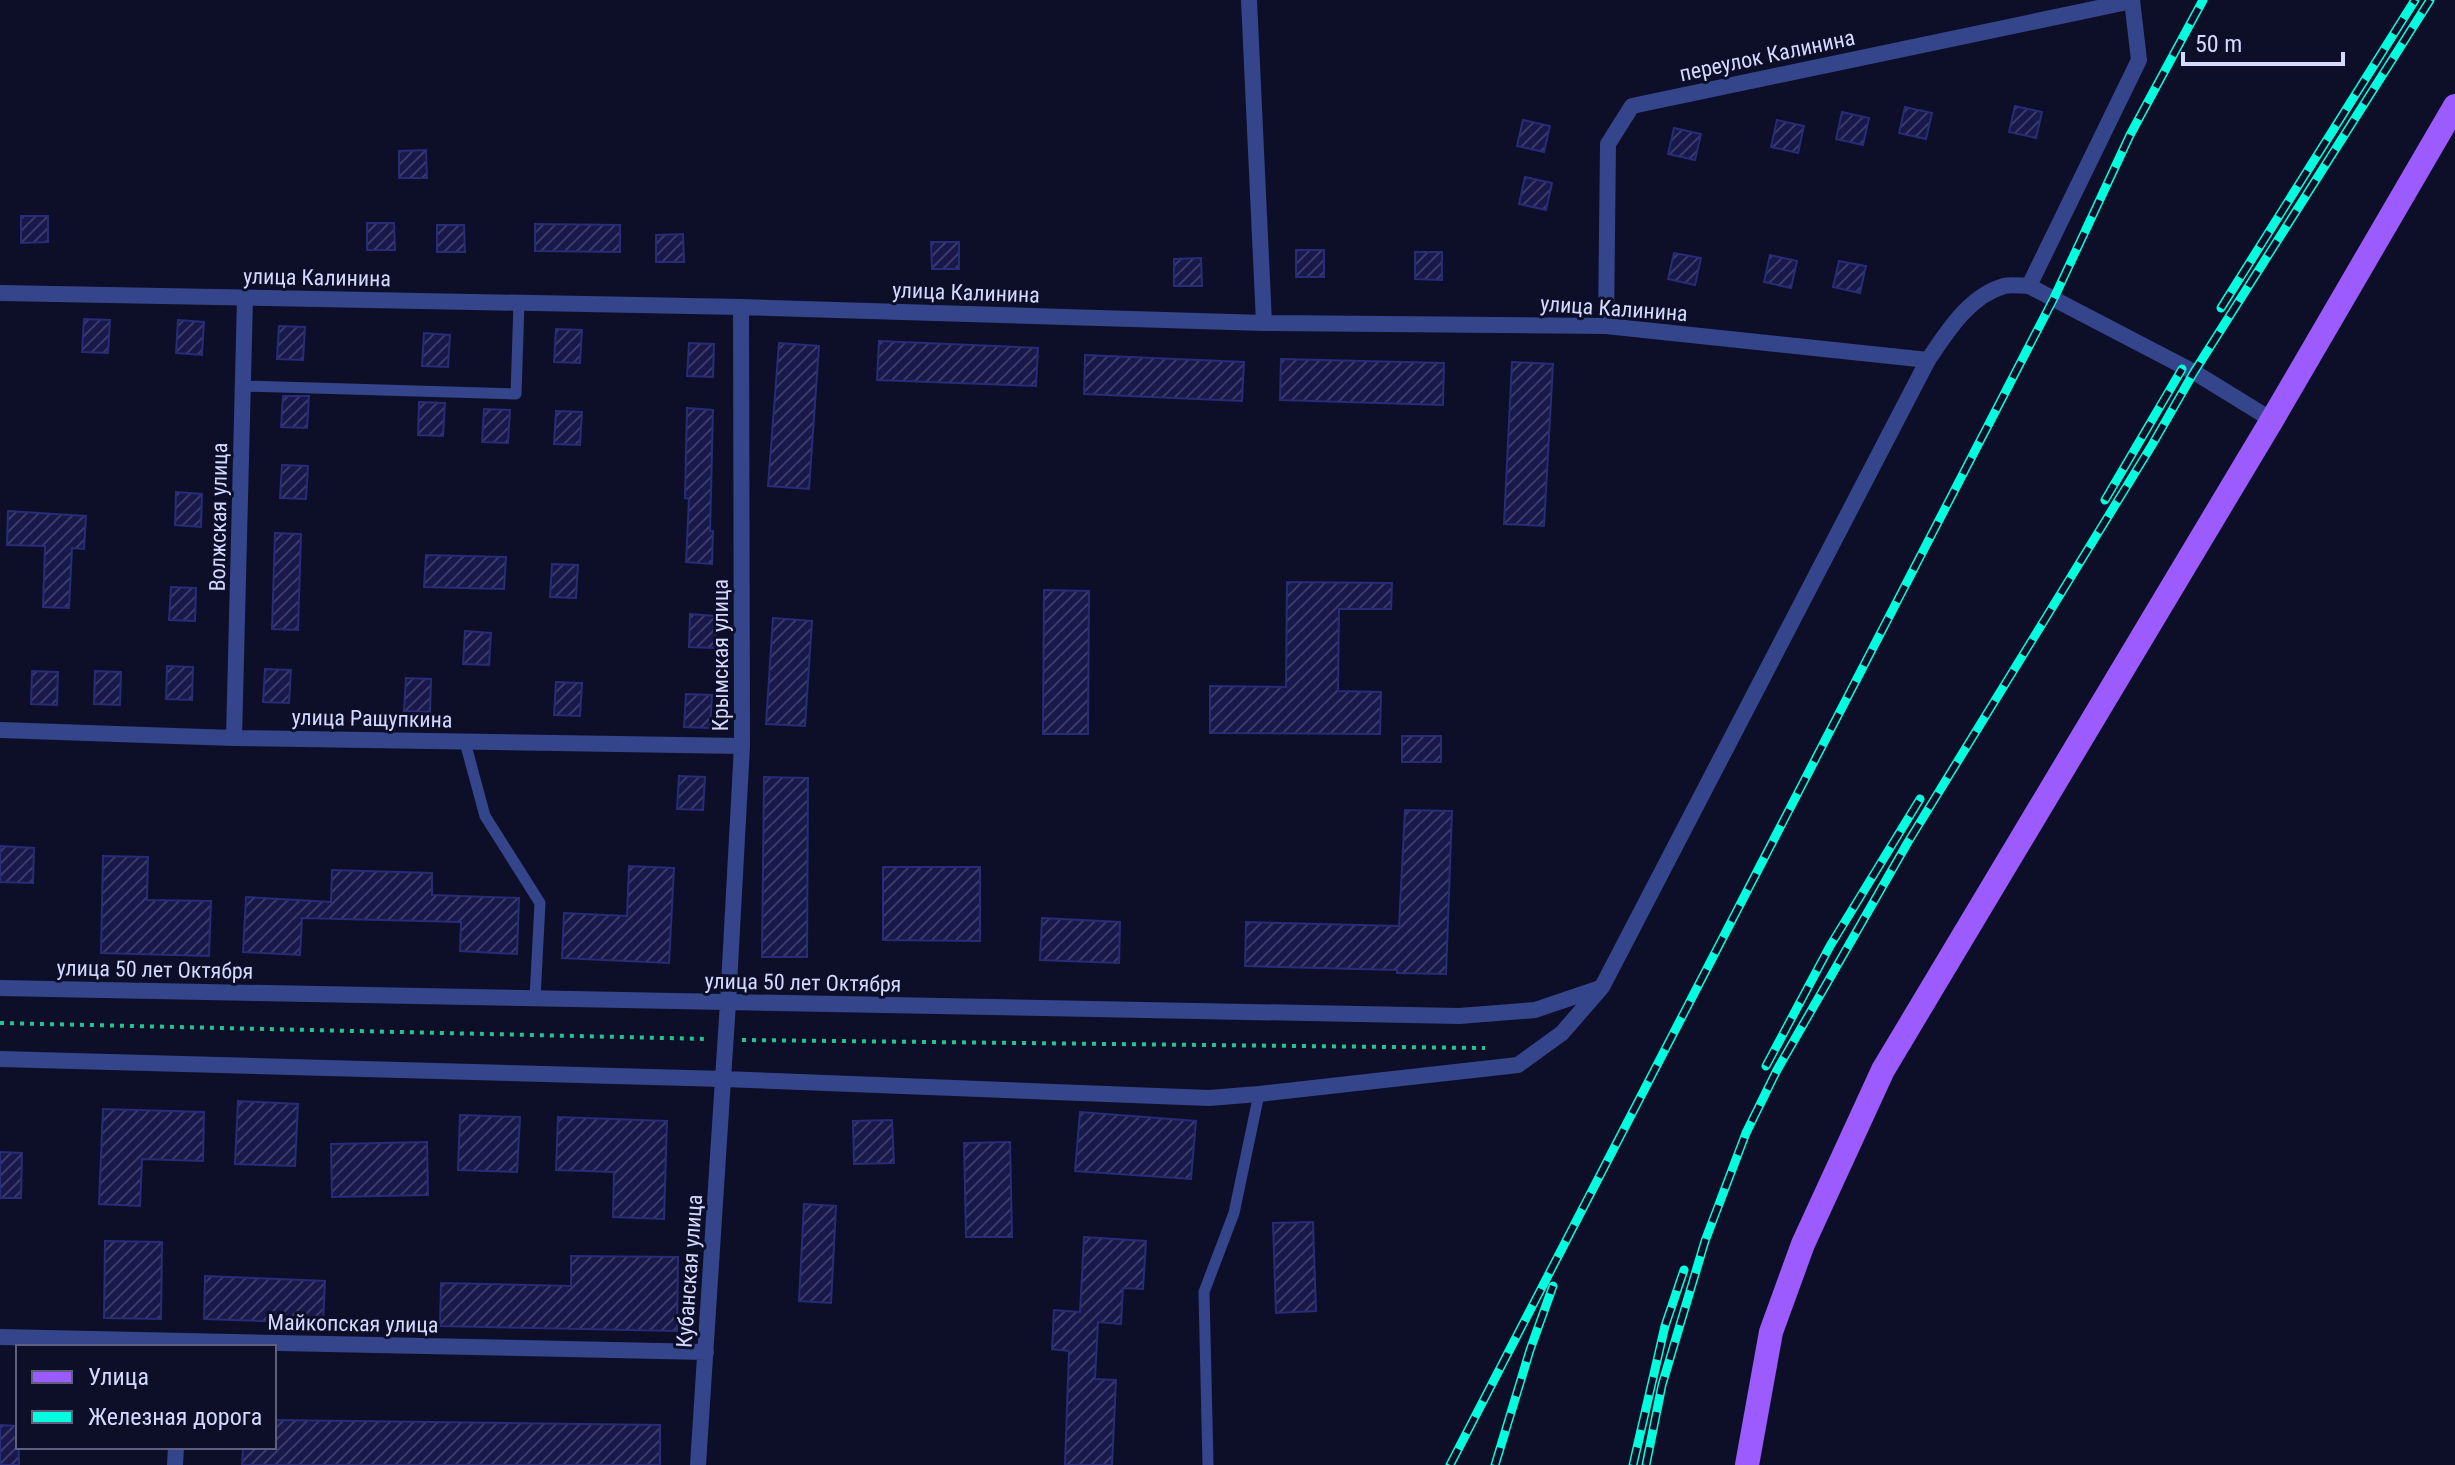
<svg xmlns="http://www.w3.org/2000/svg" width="2455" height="1465" viewBox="0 0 2455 1465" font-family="'Roboto Condensed',sans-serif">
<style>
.building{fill:url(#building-hatch);stroke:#282b78;stroke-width:2}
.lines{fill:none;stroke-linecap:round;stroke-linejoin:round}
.path{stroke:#25c294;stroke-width:4;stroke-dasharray:4 6;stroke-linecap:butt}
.service{stroke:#35458b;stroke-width:11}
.minor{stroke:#35458b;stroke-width:16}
.tertiary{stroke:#35458b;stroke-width:16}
.primary{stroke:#9c5bff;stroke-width:24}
.rail-casing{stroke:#00ffde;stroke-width:9}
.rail{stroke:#0d0f28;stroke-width:6;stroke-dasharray:18;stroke-linecap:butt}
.labels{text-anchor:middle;stroke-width:6;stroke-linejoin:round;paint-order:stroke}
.street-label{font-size:22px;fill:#d4d9ff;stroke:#0d0f28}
</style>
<defs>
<pattern id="building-hatch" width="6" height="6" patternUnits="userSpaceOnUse" patternTransform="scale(2)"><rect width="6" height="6" fill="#18194a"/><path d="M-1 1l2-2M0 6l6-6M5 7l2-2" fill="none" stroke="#393a65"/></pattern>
</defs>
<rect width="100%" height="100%" fill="#0d0f28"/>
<path class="building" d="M 2015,106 L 2042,112 L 2036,138 L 2009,132 Z
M 1905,107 L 1932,113 L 1926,139 L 1899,133 Z
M 1842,112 L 1869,118 L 1863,145 L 1836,139 Z
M 1523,120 L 1550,126 L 1544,152 L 1517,146 Z
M 1777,120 L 1804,126 L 1798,153 L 1771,147 Z
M 1674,128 L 1701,134 L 1695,160 L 1668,154 Z
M 426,150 L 427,178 L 399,178 L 399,151 Z
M 1525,177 L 1552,183 L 1546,210 L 1519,204 Z
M 21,216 L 48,216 L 48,242 L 21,243 Z
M 367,223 L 394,223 L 395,250 L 367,250 Z
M 535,224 L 620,225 L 620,252 L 535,251 Z
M 437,225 L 464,225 L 465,252 L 437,252 Z
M 683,234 L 684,262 L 656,262 L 656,235 Z
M 931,242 L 959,242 L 959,269 L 932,269 Z
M 1296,250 L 1324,250 L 1324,277 L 1296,277 Z
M 1415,252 L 1442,252 L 1442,280 L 1415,279 Z
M 1674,253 L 1701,258 L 1695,285 L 1668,279 Z
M 1770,255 L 1797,261 L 1791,288 L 1764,282 Z
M 1201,258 L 1202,286 L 1174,286 L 1174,259 Z
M 1839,261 L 1866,266 L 1860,293 L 1833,287 Z
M 84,319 L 110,320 L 108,353 L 82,352 Z
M 178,320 L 204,322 L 202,355 L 176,353 Z
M 279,326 L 305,327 L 303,360 L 277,359 Z
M 556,329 L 582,330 L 580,363 L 554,362 Z
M 424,333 L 450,335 L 448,367 L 422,366 Z
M 879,341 L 1038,348 L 1036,386 L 877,380 Z
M 689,343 L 714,344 L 713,377 L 687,376 Z
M 779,343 L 819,346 L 809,489 L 768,486 Z
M 1085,355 L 1244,362 L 1242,401 L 1084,394 Z
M 1281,359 L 1444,363 L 1443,405 L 1280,400 Z
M 1512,362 L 1553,364 L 1544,526 L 1504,524 Z
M 283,396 L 309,396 L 307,428 L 281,427 Z
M 419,402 L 445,403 L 443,436 L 418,435 Z
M 687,408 L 713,410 L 710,531 L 713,531 L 712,564 L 686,562 L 689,499 L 685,498 Z
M 484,409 L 510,410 L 508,443 L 482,442 Z
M 556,411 L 582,412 L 580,445 L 554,444 Z
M 282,465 L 308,466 L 306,499 L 280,498 Z
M 176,492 L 202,494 L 201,527 L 175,525 Z
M 8,511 L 86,516 L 84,549 L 72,548 L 69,608 L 43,607 L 45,546 L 7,545 Z
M 275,533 L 301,534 L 298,630 L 272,629 Z
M 426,555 L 506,557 L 504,589 L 424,587 Z
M 552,564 L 578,565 L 576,598 L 550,597 Z
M 1287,582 L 1392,583 L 1391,609 L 1339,609 L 1338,691 L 1381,692 L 1380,734 L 1210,733 L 1210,686 L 1286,687 Z
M 171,587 L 196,588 L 195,621 L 169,620 Z
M 1044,590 L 1089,591 L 1088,734 L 1043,734 Z
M 690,614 L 716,616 L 715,648 L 689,647 Z
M 773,618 L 812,621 L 805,726 L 766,724 Z
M 465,631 L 491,633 L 489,665 L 463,664 Z
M 167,666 L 193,667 L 192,700 L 166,699 Z
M 265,669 L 291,670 L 289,703 L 263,702 Z
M 32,671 L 58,672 L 57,705 L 31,704 Z
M 95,671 L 121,672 L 120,705 L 94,704 Z
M 406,678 L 431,679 L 430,712 L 404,711 Z
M 556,682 L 582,683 L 580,716 L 554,715 Z
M 686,694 L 712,695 L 710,728 L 684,727 Z
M 1402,736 L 1441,736 L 1441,762 L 1402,762 Z
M 679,776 L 705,777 L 703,810 L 677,809 Z
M 764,777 L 808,778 L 807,957 L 762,957 Z
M 1405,810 L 1452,811 L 1446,974 L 1397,973 L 1397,970 L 1245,966 L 1246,922 L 1399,926 Z
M 0,846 L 34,848 L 33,883 L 0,882 Z
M 103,856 L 148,857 L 147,900 L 211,901 L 209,956 L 101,953 Z
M 629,866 L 674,868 L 669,963 L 562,958 L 564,913 L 627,916 Z
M 883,867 L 980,867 L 980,941 L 883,940 Z
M 332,870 L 432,873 L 432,895 L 519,898 L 517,954 L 460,951 L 461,922 L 302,918 L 300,955 L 243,952 L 246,897 L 331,902 Z
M 1042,918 L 1120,922 L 1119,963 L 1040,960 Z
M 238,1101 L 298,1104 L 295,1166 L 235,1164 Z
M 103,1109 L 204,1112 L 203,1161 L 142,1159 L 140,1206 L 99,1204 Z
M 1080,1112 L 1196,1121 L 1191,1179 L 1075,1171 Z
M 460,1115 L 520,1117 L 517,1172 L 458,1170 Z
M 558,1117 L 667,1121 L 664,1219 L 613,1217 L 614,1172 L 556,1170 Z
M 892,1120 L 894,1163 L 854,1164 L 853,1121 Z
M 427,1142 L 428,1195 L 332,1197 L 331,1144 Z
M 1010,1142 L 1012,1237 L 966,1237 L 964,1143 Z
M 0,1152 L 22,1153 L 21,1198 L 0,1198 Z
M 804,1204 L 836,1206 L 831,1303 L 799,1301 Z
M 1313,1222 L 1316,1311 L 1276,1313 L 1273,1223 Z
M 1084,1237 L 1146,1241 L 1143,1289 L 1123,1288 L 1121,1324 L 1098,1322 L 1095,1379 L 1116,1380 L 1112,1465 L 1065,1465 L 1069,1351 L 1052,1349 L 1054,1310 L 1080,1312 Z
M 105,1241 L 162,1242 L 161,1319 L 104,1318 Z
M 571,1256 L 678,1257 L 677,1331 L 440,1326 L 441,1283 L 571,1286 Z
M 205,1276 L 325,1281 L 323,1323 L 204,1319 Z
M 274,1420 L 660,1425 L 660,1465 L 242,1465 L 243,1447 L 274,1447 Z
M 0,1425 L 18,1426 L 19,1465 L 0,1465 Z"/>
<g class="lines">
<path class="path" d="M 0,1023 L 709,1039
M 742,1040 L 1485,1048"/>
<path class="service" d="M 243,386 L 516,394 L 519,303
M 465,742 L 485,816 L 540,903 L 535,998
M 1208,1465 L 1204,1292 L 1234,1213 L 1259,1094"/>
<path class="minor" d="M 1249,0 L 1264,323
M 2029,286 L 2139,60 L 2132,0
M 0,293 L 741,307 L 1264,323 L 1606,326 L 1928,360
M 1606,326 L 1608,144 L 1632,106 L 2132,1
M 0,730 L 234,738 L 742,746
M 234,738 L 245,298
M 728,1003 L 742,746 L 741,307
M 0,1337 L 706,1352
M 175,1465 L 176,1447
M 698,1465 L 723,1079"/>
<path class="tertiary" d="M 0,988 L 1459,1016 L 1535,1010 L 1600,988
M 0,1059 L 723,1079 L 1209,1098 L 1259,1094 L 1518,1065 L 1562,1033 L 1602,987 L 1928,360 C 1947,332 1969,296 2004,286 C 2011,284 2022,286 2029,286 L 2194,372 L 2272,420
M 723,1079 L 728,1003"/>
<path class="primary" d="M 1747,1465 L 1771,1332 L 1803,1244 L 1883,1070 L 2272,420 L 2455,106"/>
<defs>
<path id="rail" d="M 2221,308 L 2415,0
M 2105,500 L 2182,369
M 1766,1066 L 1830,946 L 1920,799
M 1450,1465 L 2054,298 L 2130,135 L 2203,0
M 1495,1465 L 1530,1350 L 1553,1286
M 1633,1465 L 1665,1326 L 1684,1270
M 1646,1465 L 1662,1385 L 1705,1241 L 1746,1133 L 1777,1070 L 1908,842 L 2152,445 L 2194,372 L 2430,0"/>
</defs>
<use href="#rail" class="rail-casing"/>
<use href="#rail" class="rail"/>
</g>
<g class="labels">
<g class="street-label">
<text transform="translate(1767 55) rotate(-12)" y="8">переулок Калинина</text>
<text transform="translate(317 277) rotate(1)" y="8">улица Калинина</text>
<text transform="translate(966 292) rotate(2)" y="8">улица Калинина</text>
<text transform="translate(1614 308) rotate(4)" y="8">улица Калинина</text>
<text transform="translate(218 517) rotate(-89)" y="8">Волжская улица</text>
<text transform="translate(720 655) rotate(-90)" y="8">Крымская улица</text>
<text transform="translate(372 718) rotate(1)" y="8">улица Ращупкина</text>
<text transform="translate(155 969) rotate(1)" y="8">улица 50 лет Октября</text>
<text transform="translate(803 982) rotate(1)" y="8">улица 50 лет Октября</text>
<text transform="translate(689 1271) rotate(-86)" y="8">Кубанская улица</text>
<text transform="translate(353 1323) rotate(1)" y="8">Майкопская улица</text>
</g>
</g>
<rect x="16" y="1345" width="260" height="104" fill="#0d0f28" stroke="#5d607e" stroke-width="2"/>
<rect x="32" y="1371" width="40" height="12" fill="#9c5bff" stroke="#5d607e" stroke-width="2"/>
<text x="88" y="1385" font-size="24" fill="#d4d9ff">Улица</text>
<rect x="32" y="1411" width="40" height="12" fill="#00ffde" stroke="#5d607e" stroke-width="2"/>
<text x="88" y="1425" font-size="24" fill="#d4d9ff">Железная дорога</text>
<path d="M2183 52v12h160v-12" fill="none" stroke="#d4d9ff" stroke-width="4"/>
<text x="2195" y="52" font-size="24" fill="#d4d9ff" stroke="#0d0f28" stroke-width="6" paint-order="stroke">50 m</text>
</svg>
